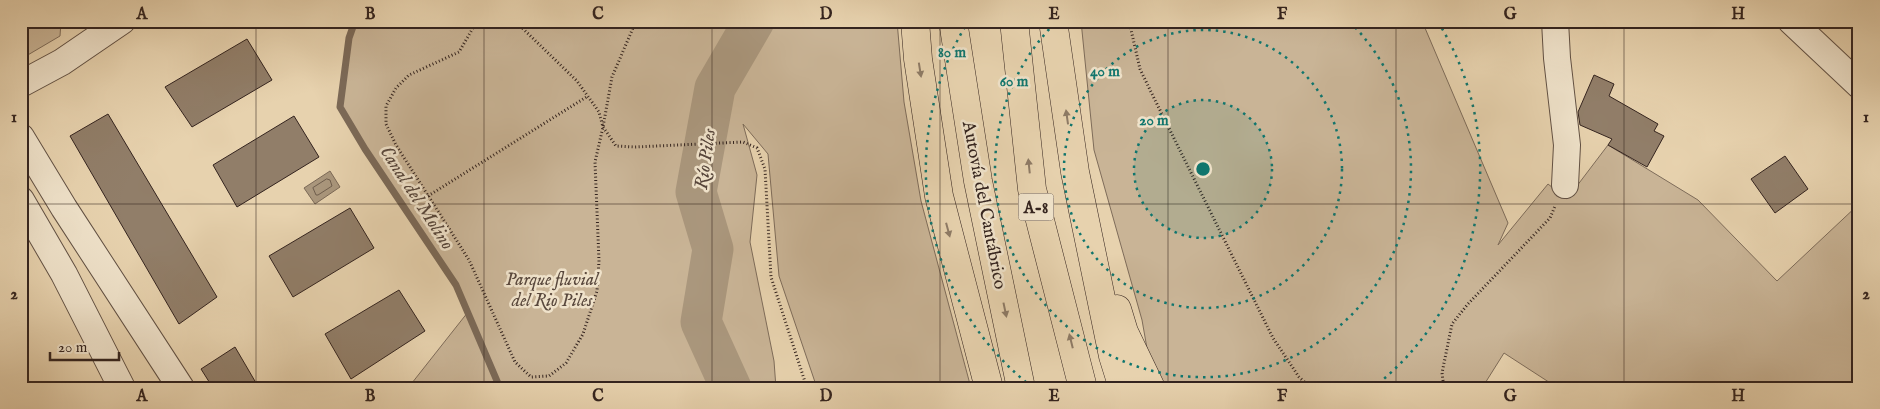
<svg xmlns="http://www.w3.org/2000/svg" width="1880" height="409" viewBox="0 0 1880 409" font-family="'IM FELL English',serif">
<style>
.green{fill:#c9b496;stroke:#7e6c5a}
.water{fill:#aa977d;stroke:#7b6957}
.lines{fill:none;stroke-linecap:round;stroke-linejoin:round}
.shore{stroke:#6f5e4e;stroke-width:1}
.stream{stroke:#7b6957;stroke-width:7}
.river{stroke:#aa977d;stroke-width:41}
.building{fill:#917e69;stroke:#34241f}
.minor-casing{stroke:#615043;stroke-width:28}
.highway-casing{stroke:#34241f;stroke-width:29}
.path{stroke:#34241f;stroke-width:3;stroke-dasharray:1 2.5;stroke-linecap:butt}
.minor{stroke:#efe2ca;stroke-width:26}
.highway{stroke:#e7d2ae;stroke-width:28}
.oneway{fill:#8e7b66}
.grid{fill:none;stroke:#34241f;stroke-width:1;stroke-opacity:0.55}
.ring{fill:none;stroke:#0f766e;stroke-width:2.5;stroke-dasharray:2.5 5}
.labels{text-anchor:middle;stroke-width:5;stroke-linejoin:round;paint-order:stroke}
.shield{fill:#efe2ca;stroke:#6c5d52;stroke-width:1}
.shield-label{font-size:16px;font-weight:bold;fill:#34241f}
.street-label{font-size:18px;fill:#34241f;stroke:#efe2ca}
.park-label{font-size:18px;font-style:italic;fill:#59483d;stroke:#efe2ca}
.water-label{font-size:19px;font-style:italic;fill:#57463b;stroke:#efe2ca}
.centre{fill:#0f766e;stroke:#efe2ca;stroke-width:2.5}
.ring-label{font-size:15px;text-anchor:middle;font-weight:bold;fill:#0f766e;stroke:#efe2ca;stroke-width:5;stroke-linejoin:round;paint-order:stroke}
.neatline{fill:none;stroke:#34241f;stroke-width:2}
.grid-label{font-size:16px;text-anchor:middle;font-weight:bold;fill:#34241f}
</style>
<rect width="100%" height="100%" fill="#e7d2ae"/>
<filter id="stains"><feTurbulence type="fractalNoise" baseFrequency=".004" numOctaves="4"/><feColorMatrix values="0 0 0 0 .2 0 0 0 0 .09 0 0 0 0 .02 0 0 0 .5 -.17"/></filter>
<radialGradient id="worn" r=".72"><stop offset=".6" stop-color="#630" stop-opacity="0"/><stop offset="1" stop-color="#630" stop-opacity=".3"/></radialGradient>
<path class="green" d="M 21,21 L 61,21 L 60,36 L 21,59 Z
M 355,21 L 897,21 L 904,102 L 921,201 L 971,388 L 817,388 L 779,276 L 768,154 L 743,124 L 757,175 L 750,242 L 774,361 L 776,388 L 408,388 L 468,312 L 456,284 L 365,149 L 340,107 L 349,38 Z
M 1081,21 L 1422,21 L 1508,223 L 1498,245 L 1548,184 L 1567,199 L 1608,145 L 1698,200 L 1777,281 L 1859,204 L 1859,388 L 1558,388 L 1504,353 L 1482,388 L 1154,388 L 1142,320 L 1094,150 Z"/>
<path class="water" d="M 330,171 L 340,187 L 315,204 L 304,188 Z"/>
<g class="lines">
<path class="shore" d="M 327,179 L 330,180 L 332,186 L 318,195 L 316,195 L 313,188 Z"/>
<path class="stream" d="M 355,21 L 349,38 L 340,107 L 365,149 L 456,285 L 500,388"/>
<path class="river" d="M 731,388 L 701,322 L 713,249 L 696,192 L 715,88 L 754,21"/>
</g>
<path class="building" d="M 247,39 L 272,80 L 192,127 L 165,87 Z
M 1594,75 L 1614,84 L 1609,96 L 1658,124 L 1654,131 L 1664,136 L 1647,167 L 1608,145 L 1612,139 L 1580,125 L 1578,112 Z
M 108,114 L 217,297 L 179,324 L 70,136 Z
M 294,116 L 319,157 L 237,207 L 213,165 Z
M 1785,156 L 1808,189 L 1775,213 L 1751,179 Z
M 350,208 L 374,248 L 293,297 L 269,256 Z
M 399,290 L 425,331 L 351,379 L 325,334 Z
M 235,347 L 259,388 L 213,388 L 201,369 Z"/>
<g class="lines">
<defs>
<path id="minor" d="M 1555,21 L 1557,58 L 1567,145 L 1565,185
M 1791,21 L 1859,85
M 21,84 L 62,62 L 122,21
M 21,137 L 64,208 L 181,388
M 21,200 L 64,274 L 122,388"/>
<path id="highway" d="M 915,21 L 918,59 L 939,196 L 989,388
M 953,21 L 978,181 L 1021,388
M 1014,21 L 1032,189 L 1083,388
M 1053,21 L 1075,172 L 1113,356 L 1123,388
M 1117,309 L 1124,332 L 1151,388"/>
</defs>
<use href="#minor" class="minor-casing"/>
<use href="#highway" class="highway-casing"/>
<path class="path" d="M 474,21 L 473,28 L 459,52 L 409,75 L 396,88 L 386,106 L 386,124 L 396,145 L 469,260 L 515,362 L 531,377 L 549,376 L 566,363 L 583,334 L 597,291 L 599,261 L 595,162 L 603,127 L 612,77 L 636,21
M 515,21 L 577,81 L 599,112 L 603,127 L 616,146 L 635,147 L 743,142 L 757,148 L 765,169 L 771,277 L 807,388
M 1129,21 L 1140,69 L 1152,94 L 1273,338 L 1299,377 L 1311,388
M 428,196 L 588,96
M 1444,388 L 1442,373 L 1452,324 L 1467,305 L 1550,218 L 1555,206"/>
<use href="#minor" class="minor"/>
<use href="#highway" class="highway"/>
</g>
<defs><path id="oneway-solid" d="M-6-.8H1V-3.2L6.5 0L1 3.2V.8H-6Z" transform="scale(1.25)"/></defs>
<g class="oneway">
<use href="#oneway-solid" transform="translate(920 70) rotate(81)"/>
<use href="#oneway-solid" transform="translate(1067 117) rotate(-98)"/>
<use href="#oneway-solid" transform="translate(1029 166) rotate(-96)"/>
<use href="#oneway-solid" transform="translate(948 230) rotate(75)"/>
<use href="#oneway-solid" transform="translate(1005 310) rotate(78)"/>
<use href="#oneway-solid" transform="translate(1071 341) rotate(-104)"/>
</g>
<path class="grid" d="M 256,21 L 256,388M 484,21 L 484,388M 712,21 L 712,388M 940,21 L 940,388M 1168,21 L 1168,388M 1396,21 L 1396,388M 1624,21 L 1624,388M 21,204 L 1859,204"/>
<circle cx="1203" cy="169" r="69" fill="#0f766e" fill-opacity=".12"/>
<g class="ring">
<circle cx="1203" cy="169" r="69"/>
<circle cx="1203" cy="169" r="139"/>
<path d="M1350 22A208 208 0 1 1 1056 22"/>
<path d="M1032 387A277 277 0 0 1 968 22M1438 22A277 277 0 0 1 1374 387"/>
</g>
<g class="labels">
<rect class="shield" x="1018.5" y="193.5" width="35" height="27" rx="4"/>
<g class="shield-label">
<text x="1036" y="213">A-8</text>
</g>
<g class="street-label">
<text transform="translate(985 205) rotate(79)" y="6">Autovía del Cantábrico</text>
</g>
<g class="park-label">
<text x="552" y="285">Parque fluvial<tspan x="552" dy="21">del Rio Piles</tspan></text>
</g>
<g class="water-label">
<text transform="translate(704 159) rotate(-82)" y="7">Río Piles</text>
<text transform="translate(418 197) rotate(57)" y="7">Canal del Molino</text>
</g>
</g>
<circle cx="1203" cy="169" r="8" class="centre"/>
<g class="ring-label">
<text x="952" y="57">80 m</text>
<text x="1105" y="76">40 m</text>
<text x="1014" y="86">60 m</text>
<text x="1154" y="125">20 m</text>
</g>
<rect width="1880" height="409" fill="none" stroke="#e7d2ae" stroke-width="55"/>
<path d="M50 352v8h69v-8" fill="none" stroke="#34241f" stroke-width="2.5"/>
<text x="58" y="352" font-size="15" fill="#34241f" stroke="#efe2ca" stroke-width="4" paint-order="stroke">20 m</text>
<rect x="28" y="28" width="1824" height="354" class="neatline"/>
<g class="grid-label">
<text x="142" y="19">A</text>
<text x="370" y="19">B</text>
<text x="598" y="19">C</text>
<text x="826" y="19">D</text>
<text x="1054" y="19">E</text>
<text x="1282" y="19">F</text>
<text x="1510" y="19">G</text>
<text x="1738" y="19">H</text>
<text x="14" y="122">1</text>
<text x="1866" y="122">1</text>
<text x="14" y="299">2</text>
<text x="1866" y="299">2</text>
<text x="142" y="401">A</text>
<text x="370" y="401">B</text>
<text x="598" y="401">C</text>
<text x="826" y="401">D</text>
<text x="1054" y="401">E</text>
<text x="1282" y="401">F</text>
<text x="1510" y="401">G</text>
<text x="1738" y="401">H</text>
</g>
<rect width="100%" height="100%" filter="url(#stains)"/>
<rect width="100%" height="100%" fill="url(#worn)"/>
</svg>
